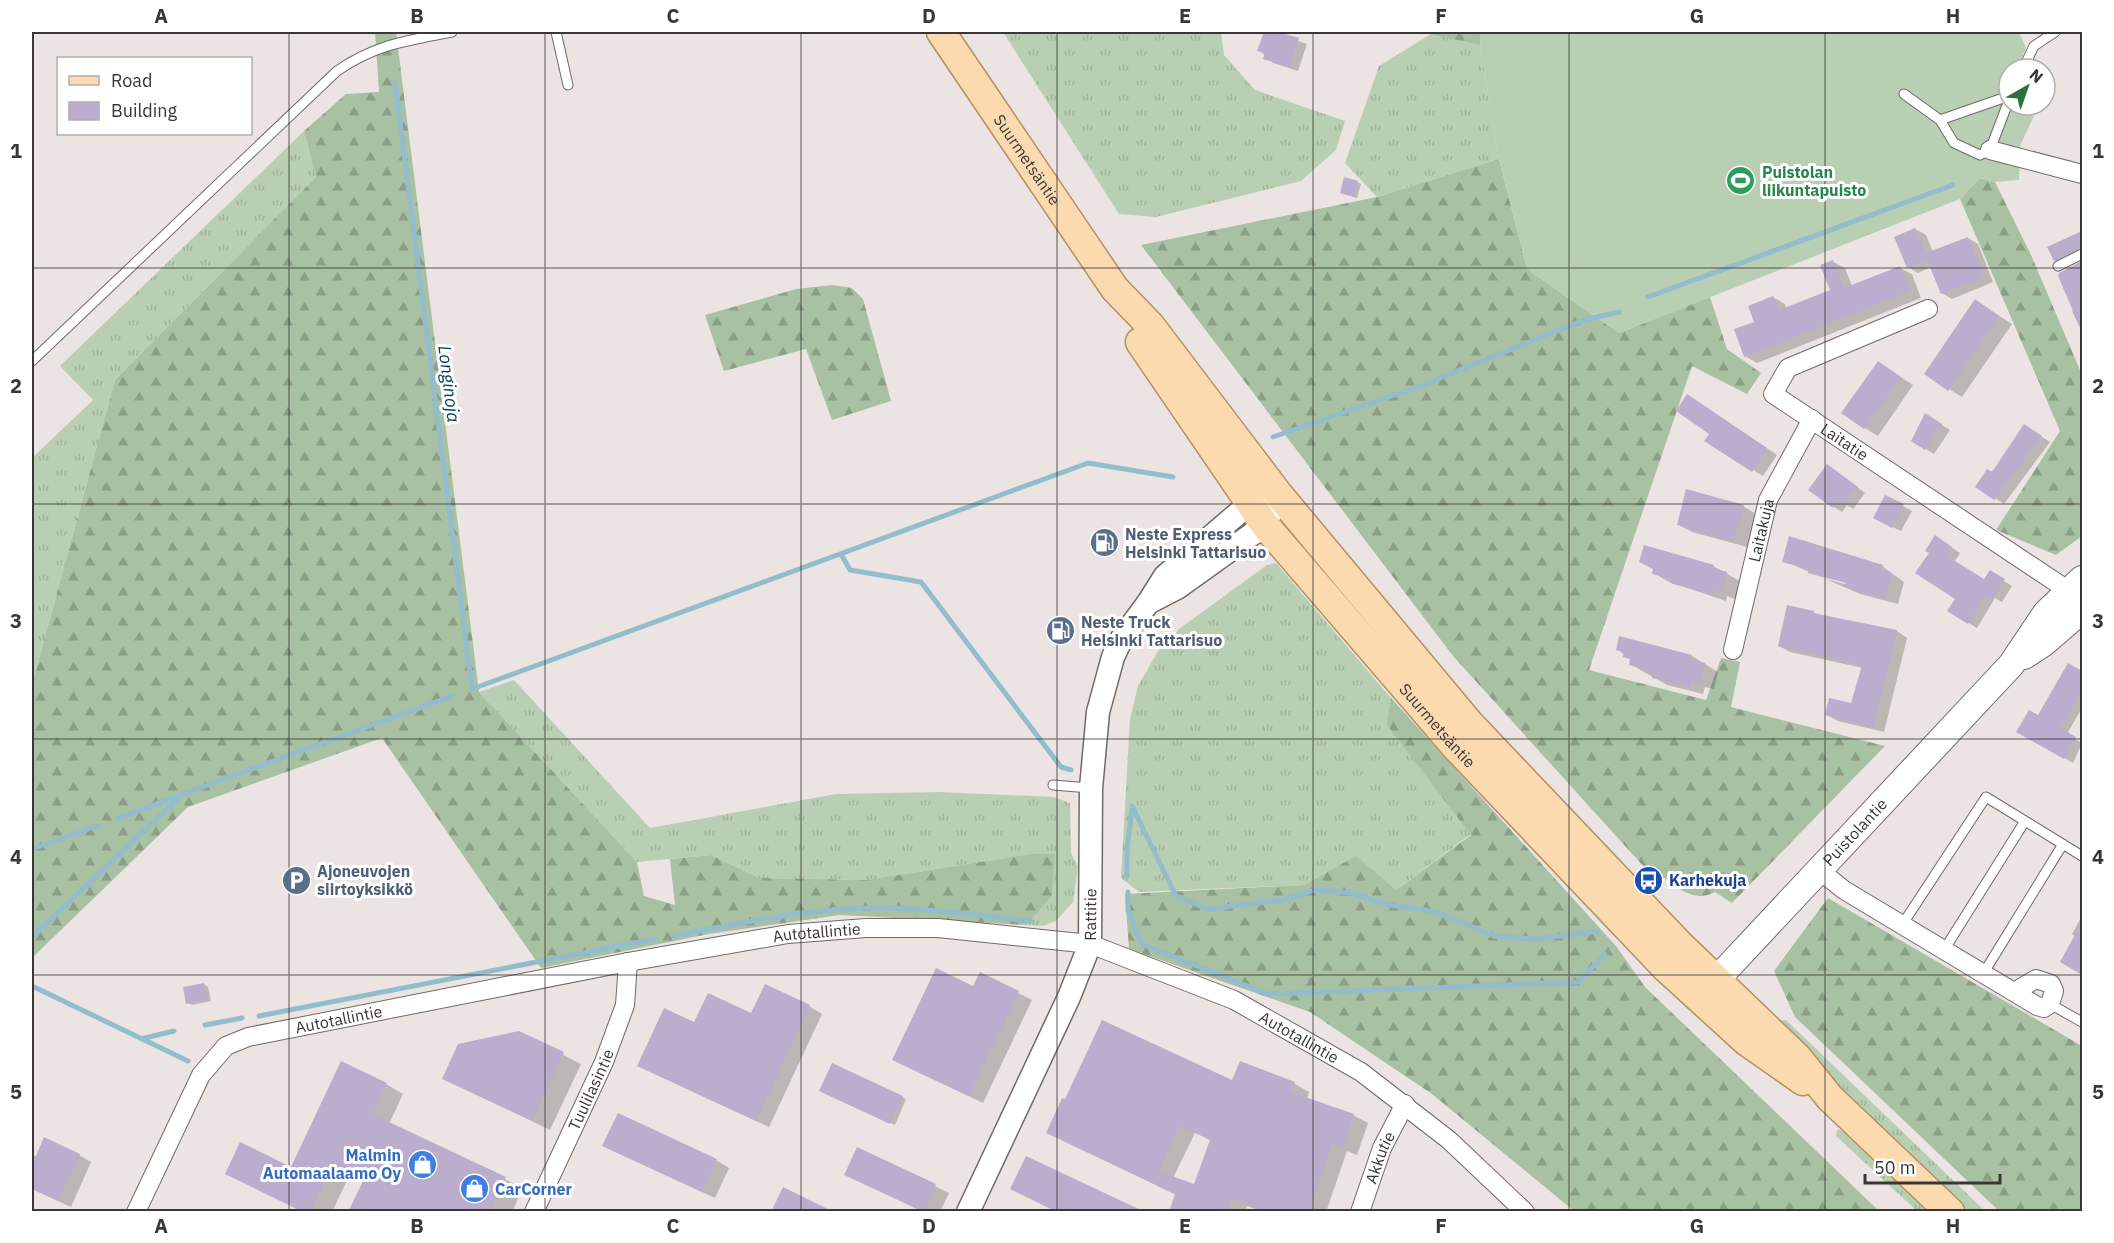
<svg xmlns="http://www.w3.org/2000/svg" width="2114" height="1243" viewBox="0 0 2114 1243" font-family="'IBM Plex Sans',sans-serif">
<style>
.grass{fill:url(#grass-tufts)}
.forest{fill:url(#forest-firs)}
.garden{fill:#b9cfb3}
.shadow{fill:#0003;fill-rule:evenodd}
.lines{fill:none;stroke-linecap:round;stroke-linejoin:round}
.stream{stroke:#93bccc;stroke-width:5}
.building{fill:#baadce;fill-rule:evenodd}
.service-casing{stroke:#706967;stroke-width:11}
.minor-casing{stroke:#706967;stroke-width:20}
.tertiary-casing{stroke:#706967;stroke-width:25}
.secondary-casing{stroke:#706967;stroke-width:28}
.primary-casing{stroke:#b59061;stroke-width:31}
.service{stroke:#fff;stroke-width:9}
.minor{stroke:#fff;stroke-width:18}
.tertiary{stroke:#fff;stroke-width:22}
.secondary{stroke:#fff;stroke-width:26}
.primary{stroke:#fbdaaf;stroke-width:28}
.grid{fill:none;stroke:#393635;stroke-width:1.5;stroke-opacity:0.55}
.labels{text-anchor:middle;stroke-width:6;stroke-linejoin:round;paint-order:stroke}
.street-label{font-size:16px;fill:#393635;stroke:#fff}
.leisure-label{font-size:16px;font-weight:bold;fill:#27864d;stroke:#fff;text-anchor:start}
.service-label{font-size:16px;font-weight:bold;fill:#4e5e75;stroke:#fff;text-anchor:start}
.transit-label{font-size:16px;font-weight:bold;fill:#164399;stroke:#fff;text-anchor:start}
.shop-label{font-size:16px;font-weight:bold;fill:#366cbe;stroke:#fff;text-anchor:end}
.water-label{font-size:18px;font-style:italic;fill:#003c4e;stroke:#fff}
.neatline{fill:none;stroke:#393635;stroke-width:2}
.grid-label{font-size:20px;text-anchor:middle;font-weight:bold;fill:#393635}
</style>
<defs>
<pattern id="grass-tufts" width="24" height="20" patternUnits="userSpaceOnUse" patternTransform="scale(1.5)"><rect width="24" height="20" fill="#b9cfb3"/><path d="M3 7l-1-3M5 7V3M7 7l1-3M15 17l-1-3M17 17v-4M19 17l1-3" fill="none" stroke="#a0b29b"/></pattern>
<pattern id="forest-firs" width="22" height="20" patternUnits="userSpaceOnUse" patternTransform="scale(1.5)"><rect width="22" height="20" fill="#a9c1a3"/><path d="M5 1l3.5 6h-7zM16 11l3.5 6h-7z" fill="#8b9e86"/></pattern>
</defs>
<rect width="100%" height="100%" fill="#ece4e2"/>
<path class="grass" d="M 1003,32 L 1221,32 L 1224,55 L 1255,90 L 1345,121 L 1336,150 L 1301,181 L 1156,217 L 1119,214 Z
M 1431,34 L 1480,45 L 1499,159 L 1377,197 L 1345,163 L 1379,66 Z
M 304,131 L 316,177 L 115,380 L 32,685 L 32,458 L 93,400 L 60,366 Z
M 1276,563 L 1391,698 L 1386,724 L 1471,834 L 1396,890 L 1355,857 L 1304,885 L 1139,892 L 1121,878 L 1130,719 L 1138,686 L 1158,651 L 1179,629 L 1267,565 Z
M 514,680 L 650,828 L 836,794 L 940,792 L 1054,797 L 1070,803 L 1071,853 L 1078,867 L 1073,902 L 1056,921 L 1043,926 L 1027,925 L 1052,896 L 1054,854 L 1030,854 L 868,880 L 759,878 L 711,855 L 637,862 L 479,692 Z
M 1786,1020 L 1985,1211 L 1966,1211 C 1901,1150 1834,1089 1777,1021 Z
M 1837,1129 L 1846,1133 L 1931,1211 L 1917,1211 L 1836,1136 Z"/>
<path class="forest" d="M 375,32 L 396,32 L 479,692 L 637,862 L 644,896 L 675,905 L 670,859 L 711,855 L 759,878 L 867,880 L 1030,854 L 1055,854 L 1052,896 L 1027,925 L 840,915 L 709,934 L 541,968 L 382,738 L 188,807 L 32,958 L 32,685 L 115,380 L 316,177 L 304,131 L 346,94 L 379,92 Z
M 1420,32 L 1481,32 L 1480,45 Z
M 1499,159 L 1527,269 L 1619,333 L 1710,297 L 1727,349 L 1761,373 L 1747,394 L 1692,366 L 1589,670 L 1706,700 L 1721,658 L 1740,662 L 1731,707 L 1885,746 L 1732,903 L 1715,892 C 1696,902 1681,891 1665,878 L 1655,879 L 1453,656 L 1141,245 L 1377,197 Z
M 1980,178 L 1995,182 L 2031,255 L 2082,375 L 2082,536 L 2056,555 L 1996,530 L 2060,431 L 1960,199 Z
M 832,285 L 852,288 L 863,299 L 891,401 L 832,420 L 806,349 L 724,371 L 705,315 L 796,289 Z
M 1391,698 L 1616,946 L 1645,987 L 1879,1211 L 1574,1211 L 1432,1094 L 1310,1012 L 1129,949 L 1125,894 L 1304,885 L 1356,856 L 1396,890 L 1471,835 L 1386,724 Z
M 1828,898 L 2082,1046 L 2082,1211 L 1999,1211 L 1795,1017 L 1774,971 Z"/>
<path class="garden" d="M 1481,32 L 2019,32 L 2026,48 L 2017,69 L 2009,69 L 2009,105 L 2039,105 L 2020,146 L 2019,180 L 1995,182 L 1980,178 L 1960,199 L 1619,333 L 1527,269 L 1499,159 L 1480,45 Z"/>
<path class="shadow" d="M 1271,32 L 1307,44 L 1298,71 L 1273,63 L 1259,50 Z
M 1357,182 L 1361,184 L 1357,198 L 1342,193 Z
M 1915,229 L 1926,235 L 1933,252 L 1968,238 L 1978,244 L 1993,282 L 1952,299 L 1942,293 L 1931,267 L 1918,273 L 1908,267 Z
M 2082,233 L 2082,250 L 2058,262 L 2055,260 L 2049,248 Z
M 1833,262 L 1845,268 L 1852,286 L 1900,268 L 1912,274 L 1921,298 L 1757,363 L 1745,356 L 1756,323 L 1773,297 L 1785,304 L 1786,308 L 1832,290 Z
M 1976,301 L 2012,324 L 1962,397 L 1949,389 Z
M 2082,307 L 2082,332 L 2072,311 Z
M 1879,363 L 1913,385 L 1878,436 L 1865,428 Z
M 1698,402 L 1777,455 L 1763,476 L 1753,470 Z
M 1934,420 L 1950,430 L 1934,454 L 1913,441 Z
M 2033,431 L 2050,442 L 2004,504 L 1977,486 Z
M 1836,471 L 1865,493 L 1853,509 L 1847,505 L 1842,512 L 1834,507 Z
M 1886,497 L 1912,511 L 1901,531 L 1884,523 Z
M 1743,506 L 1756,514 L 1747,547 L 1692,532 L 1679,525 Z
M 1115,537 L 1118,539 L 1115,555 L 1095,550 Z
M 1944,542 L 1960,553 L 1954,562 L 1984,581 L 1990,572 L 2012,586 L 2002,602 L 1995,598 L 1977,628 L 1949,611 L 1957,599 Z
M 1784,561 L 1882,566 L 1904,582 L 1898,604 L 1860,594 ZM 1818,574 L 1854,583 L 1853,586 L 1822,578 Z
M 1713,566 L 1740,581 L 1735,599 L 1727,596 L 1726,601 L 1667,581 L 1654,573 Z
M 1813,612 L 1821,616 L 1897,631 L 1907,638 L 1884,732 L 1838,721 L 1827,715 L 1852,705 L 1863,668 L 1790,652 L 1779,646 Z
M 1620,638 L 1692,656 L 1718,672 L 1714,689 L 1705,687 L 1703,694 L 1667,685 L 1630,664 L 1631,660 L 1617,649 Z
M 2069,665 L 2082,673 L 2082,708 L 2067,734 L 2082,743 L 2073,763 L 2018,731 L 2038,717 Z
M 2082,916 L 2082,974 L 2062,962 L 2076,937 L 2072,934 Z
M 980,974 L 1032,1000 L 983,1103 L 907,1067 L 974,988 Z
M 204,984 L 208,987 L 211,1001 L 192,1005 L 188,1003 Z
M 809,1006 L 822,1014 L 769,1127 L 653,1073 L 694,1024 Z
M 519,1032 L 581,1064 L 550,1130 L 444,1078 Z
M 1241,1063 L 1295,1084 L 1309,1092 L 1307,1099 L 1353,1115 L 1368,1123 L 1357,1155 L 1347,1151 L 1326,1212 L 1263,1212 L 1247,1206 L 1245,1212 L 1170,1212 L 1176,1195 L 1048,1132 L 1233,1082 ZM 1195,1133 L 1211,1140 L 1195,1186 L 1173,1178 Z
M 833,1065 L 906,1099 L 895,1125 L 825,1093 Z
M 386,1084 L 403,1094 L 389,1124 L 523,1188 L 512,1212 L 350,1212 L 365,1179 L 351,1172 L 332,1212 L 303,1212 L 227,1173 L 292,1169 Z
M 858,1149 L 949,1193 L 940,1212 L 923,1212 L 846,1174 Z
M 618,1153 L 716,1160 L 729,1168 L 715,1198 Z
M 32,1154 L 37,1157 L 79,1155 L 91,1162 L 71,1207 L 32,1189 Z"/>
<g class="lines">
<path class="stream" d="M 395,83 L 472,689 L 1088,463 L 1173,477
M 1648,297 L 1953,185
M 1273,437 L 1420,386 L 1584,320 L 1619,312
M 841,554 L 850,570 L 921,582 L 1061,767 L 1071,770
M 1132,806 L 1176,896 L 1208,909 L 1283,900 L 1315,890 L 1351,893 L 1389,905 L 1436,912 L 1494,936 L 1537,939 L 1598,931
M 117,819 L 180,795
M 32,849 L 99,825
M 1127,876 L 1127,851 L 1132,808
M 1128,892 L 1128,911 L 1142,944 L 1267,994 L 1578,982 L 1605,954
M 674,936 C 747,922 822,905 897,908 C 941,910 986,916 1030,921
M 32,937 L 183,794 L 452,696
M 32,986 L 188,1061
M 259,1016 L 655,939
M 205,1025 L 242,1018
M 141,1039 L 174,1031"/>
</g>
<path class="building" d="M 1264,32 L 1279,32 L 1299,38 L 1290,67 L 1263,59 L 1265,53 L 1257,51 Z
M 1344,177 L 1358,181 L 1354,197 L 1340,193 Z
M 1915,228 L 1926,253 L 1968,237 L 1984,277 L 1941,294 L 1927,260 L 1907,268 L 1894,237 Z
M 2082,231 L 2082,247 L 2054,261 L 2047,247 Z
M 1833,260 L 1844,288 L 1900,266 L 1910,291 L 1744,357 L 1734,329 L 1754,322 L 1748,306 L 1773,296 L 1779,310 L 1830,290 L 1820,265 Z
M 2082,261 L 2082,332 L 2058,276 L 2059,273 Z
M 1975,299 L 1999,316 L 1948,391 L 1924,374 Z
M 1878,361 L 1901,377 L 1864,429 L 1841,413 Z
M 1687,394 L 1767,448 L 1752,472 L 1704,441 L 1709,434 L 1676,411 Z
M 1925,413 L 1942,424 L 1925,450 L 1911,441 Z
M 2024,424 L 2042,436 L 1994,500 L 1975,487 L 1987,469 L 1992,472 Z
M 1827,464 L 1858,487 L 1844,505 L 1838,501 L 1833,508 L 1808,490 Z
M 1686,489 L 1744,505 L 1734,541 L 1677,525 Z
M 1885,495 L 1904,504 L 1892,528 L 1873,518 Z
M 1097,532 L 1115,536 L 1112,554 L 1093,550 Z
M 1935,535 L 1952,547 L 1947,556 L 1984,579 L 1990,570 L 2005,579 L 1993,599 L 1986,595 L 1968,624 L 1947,611 L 1955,599 L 1915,573 L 1929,553 L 1925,551 Z
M 1789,536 L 1883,565 L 1881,570 L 1892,573 L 1885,598 L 1845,587 L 1846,583 L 1808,573 L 1809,569 L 1782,562 Z
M 1644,545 L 1714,565 L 1713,568 L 1727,572 L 1722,592 L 1713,590 L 1712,594 L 1673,584 L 1668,581 L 1669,578 L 1652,574 L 1653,569 L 1639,562 Z
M 1787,605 L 1814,611 L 1813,613 L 1897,630 L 1873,727 L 1825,715 L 1829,698 L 1851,703 L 1862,665 L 1778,646 Z
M 1619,636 L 1692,655 L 1691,659 L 1705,663 L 1700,683 L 1691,681 L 1690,687 L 1652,678 L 1653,674 L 1646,672 L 1647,669 L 1629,665 L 1630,659 L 1623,657 L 1624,652 L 1616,650 Z
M 2068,663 L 2082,671 L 2082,689 L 2060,728 L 2076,737 L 2064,759 L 2016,732 L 2029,710 L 2038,715 Z
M 2082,922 L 2082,975 L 2060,962 Z
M 936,968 L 973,986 L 980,972 L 1019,991 L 969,1096 L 892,1060 Z
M 204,983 L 208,999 L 186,1004 L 183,987 Z
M 765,984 L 810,1005 L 756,1121 L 637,1066 L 664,1008 L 694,1022 L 708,993 L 751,1013 Z
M 1102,1020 L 1232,1080 L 1240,1061 L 1295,1082 L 1291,1092 L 1354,1114 L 1342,1148 L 1332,1144 L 1309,1212 L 1269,1212 L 1232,1199 L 1228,1212 L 1169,1212 L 1175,1194 L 1046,1133 L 1062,1098 L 1065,1099 ZM 1180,1125 L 1210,1140 L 1194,1184 L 1158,1171 Z
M 519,1031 L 564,1052 L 532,1121 L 442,1079 L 458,1044 Z
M 341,1061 L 387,1083 L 372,1114 L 506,1177 L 490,1212 L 348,1212 L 364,1179 L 333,1164 L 310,1212 L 303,1212 L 225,1174 L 240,1142 L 291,1167 Z
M 832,1063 L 903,1096 L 890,1124 L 819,1091 Z
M 618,1113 L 717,1159 L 702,1192 L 602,1146 Z
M 44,1137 L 80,1154 L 58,1201 L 32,1189 L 32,1165 Z
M 857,1147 L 936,1184 L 924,1212 L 844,1175 Z
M 1026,1156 L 1145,1212 L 1057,1212 L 1010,1189 Z
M 783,1187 L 834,1212 L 771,1212 Z"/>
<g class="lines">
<defs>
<path id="service" d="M 556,32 L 568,85
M 2023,69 L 2034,46 L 2055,32
M 1904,94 L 1940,120 L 1954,143 L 1980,155 L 1990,150 L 2009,100
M 1940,120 L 2009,96
M 2058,266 L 2082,254
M 32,361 L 337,71 C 376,44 406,41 452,32
M 1053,785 L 1090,788
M 1902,925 L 1986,797 L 2082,856
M 1944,950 L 2025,821
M 1983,974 L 2063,844
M 2050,1004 L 2082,1022"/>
<g id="minor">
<path d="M 1990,150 L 2082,174"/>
<path id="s1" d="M 1928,309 L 1788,368 L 1773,394 L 2078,597"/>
<path id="s2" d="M 1733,650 L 1768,500 L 1812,419"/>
<path d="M 1819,870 L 1844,890 L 2037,1006 L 2044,1008 L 2050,1004 L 2054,991 L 2051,984 L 2036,979 L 2014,992"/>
<path id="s3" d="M 136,1212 L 201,1075 L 226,1046 L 248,1037 L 628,962 L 788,934 L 866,928 L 938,928 L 1090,944 L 1234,1000 L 1361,1072 L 1449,1140 L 1525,1212"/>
<path id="s4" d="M 534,1212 L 604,1062 L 625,1005 L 628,962"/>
<path id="s5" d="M 1360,1212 L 1382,1148 L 1405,1104"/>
</g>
<g id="tertiary">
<path d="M 1148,603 L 1177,588 L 1265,525 L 1272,509"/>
<path id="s6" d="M 968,1212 L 1069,997 L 1090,944 L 1091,788 L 1098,712 L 1113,657 L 1122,638 L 1148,603 L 1165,576 L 1249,504 L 1266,499"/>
</g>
<g id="secondary">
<path d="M 2024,656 L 2044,643 L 2082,610"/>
<path id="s7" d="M 1703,994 L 2011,665 L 2046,613 L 2082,579"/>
</g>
<g id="primary">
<path id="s8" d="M 941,32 L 1115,289 L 1150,325 L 1279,495 L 1469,723 L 1679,944 L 1797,1057 L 1830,1098 L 1950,1212"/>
<path id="s9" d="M 1140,342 L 1265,525 L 1454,745 L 1666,968 L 1746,1041 L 1803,1081"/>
</g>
</defs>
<use href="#service" class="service-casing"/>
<use href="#minor" class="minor-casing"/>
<use href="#tertiary" class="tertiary-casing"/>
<use href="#secondary" class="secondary-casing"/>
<use href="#primary" class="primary-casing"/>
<use href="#service" class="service"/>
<use href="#minor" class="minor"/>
<use href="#tertiary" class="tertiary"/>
<use href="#secondary" class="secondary"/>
<use href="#primary" class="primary"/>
</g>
<path class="grid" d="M 289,32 L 289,1212M 545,32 L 545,1212M 801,32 L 801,1212M 1057,32 L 1057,1212M 1313,32 L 1313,1212M 1569,32 L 1569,1212M 1825,32 L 1825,1212M 32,268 L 2082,268M 32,504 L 2082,504M 32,739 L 2082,739M 32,975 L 2082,975"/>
<defs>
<symbol id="stadium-disc" viewBox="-11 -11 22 22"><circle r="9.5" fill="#2e9e5b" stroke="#fff"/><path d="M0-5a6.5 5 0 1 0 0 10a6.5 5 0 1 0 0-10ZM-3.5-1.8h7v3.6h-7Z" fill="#fff"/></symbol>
<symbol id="fuel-disc" viewBox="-11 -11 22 22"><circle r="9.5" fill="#5c6f8a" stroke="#fff"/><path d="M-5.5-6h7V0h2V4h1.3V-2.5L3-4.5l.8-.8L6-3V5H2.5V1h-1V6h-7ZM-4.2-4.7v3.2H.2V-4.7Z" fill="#fff"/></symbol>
<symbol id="parking-disc" viewBox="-11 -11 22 22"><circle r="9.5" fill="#5c6f8a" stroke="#fff"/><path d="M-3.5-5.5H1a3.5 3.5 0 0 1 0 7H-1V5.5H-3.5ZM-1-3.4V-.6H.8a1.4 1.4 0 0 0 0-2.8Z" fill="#fff"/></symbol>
<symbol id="bus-disc" viewBox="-11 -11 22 22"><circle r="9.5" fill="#1a4fb4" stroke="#fff"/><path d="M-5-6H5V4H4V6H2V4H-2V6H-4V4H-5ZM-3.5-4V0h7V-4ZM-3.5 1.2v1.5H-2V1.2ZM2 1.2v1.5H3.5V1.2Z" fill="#fff"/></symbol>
<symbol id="shop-disc" viewBox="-11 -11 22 22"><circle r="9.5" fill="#3f7fe0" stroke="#fff"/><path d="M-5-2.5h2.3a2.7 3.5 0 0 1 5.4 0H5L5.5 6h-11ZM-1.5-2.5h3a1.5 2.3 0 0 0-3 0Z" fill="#fff"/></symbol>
</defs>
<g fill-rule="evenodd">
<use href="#stadium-disc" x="1724" y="164" width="33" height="33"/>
<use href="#fuel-disc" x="1088" y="526" width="33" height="33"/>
<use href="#fuel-disc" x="1044" y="614" width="33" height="33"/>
<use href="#parking-disc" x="280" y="864" width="33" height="33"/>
<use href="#bus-disc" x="1632" y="864" width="33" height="33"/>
<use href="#shop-disc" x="406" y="1148" width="33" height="33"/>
<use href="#shop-disc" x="458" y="1172" width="33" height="33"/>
</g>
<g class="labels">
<g class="street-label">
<text dy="6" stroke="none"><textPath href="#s8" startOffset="154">Suurmetsäntie</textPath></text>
<text dy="6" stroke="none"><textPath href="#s1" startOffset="268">Laitatie</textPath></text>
<text dy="6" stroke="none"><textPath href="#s2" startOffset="123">Laitakuja</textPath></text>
<text dy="6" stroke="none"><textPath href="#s9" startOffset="486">Suurmetsäntie</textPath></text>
<text dy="6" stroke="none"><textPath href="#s7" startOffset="222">Puistolantie</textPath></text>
<text dy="6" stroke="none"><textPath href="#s6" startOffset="324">Rattitie</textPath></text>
<text dy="6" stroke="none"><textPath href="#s3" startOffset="792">Autotallintie</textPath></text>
<text dy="6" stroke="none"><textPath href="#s3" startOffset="306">Autotallintie</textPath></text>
<text dy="6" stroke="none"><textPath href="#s3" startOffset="1296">Autotallintie</textPath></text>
<text dy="6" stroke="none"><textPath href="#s4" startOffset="135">Tuulilasintie</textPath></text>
<text dy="6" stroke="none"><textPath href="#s5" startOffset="58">Akkutie</textPath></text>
</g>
<g class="leisure-label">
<text x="1762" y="178">Puistolan<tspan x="1762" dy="18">liikuntapuisto</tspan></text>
</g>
<g class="service-label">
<text x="1125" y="540">Neste Express<tspan x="1125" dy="18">Helsinki Tattarisuo</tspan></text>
<text x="1081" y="628">Neste Truck<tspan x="1081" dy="18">Helsinki Tattarisuo</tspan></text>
<text x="317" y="877">Ajoneuvojen<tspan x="317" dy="18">siirtoyksikkö</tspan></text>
</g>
<g class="transit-label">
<text x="1669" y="886">Karhekuja</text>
</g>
<g class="shop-label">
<text x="401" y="1161">Malmin<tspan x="401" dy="18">Automaalaamo Oy</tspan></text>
<text x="495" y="1195" text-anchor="start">CarCorner</text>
</g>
<g class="water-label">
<text transform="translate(449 384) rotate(83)" y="6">Longinoja</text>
</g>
</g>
<rect width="2114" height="1243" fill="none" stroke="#ffffff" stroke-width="66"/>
<rect x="57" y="57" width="195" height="78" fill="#ffffff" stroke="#b0afae" stroke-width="1.5"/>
<rect x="69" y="76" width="30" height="9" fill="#fbdaaf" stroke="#b0afae" stroke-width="1.5"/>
<text x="111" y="87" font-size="18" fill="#393635">Road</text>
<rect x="69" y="102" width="30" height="18" fill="#baadce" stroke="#b0afae" stroke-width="1.5"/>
<text x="111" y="117" font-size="18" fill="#393635">Building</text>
<g transform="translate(2027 87) rotate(40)"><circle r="28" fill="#ffffff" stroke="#b0afae" stroke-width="1.5"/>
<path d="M0-4.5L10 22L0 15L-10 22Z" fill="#2a713e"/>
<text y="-9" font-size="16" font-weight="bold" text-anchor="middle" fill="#393635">N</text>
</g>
<path d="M1865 1174v9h135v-9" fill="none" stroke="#393635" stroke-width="3"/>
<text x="1874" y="1174" font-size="18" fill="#393635" stroke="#ffffff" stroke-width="4.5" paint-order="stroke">50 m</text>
<rect x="33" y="33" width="2048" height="1177" class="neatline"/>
<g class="grid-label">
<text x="161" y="23">A</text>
<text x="417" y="23">B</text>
<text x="673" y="23">C</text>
<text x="929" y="23">D</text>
<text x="1185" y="23">E</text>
<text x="1441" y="23">F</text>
<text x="1697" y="23">G</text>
<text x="1953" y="23">H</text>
<text x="16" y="158">1</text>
<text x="2098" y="158">1</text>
<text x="16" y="393">2</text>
<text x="2098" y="393">2</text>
<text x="16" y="628">3</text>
<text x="2098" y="628">3</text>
<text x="16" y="864">4</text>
<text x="2098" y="864">4</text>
<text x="16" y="1099">5</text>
<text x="2098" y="1099">5</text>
<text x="161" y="1233">A</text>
<text x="417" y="1233">B</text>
<text x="673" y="1233">C</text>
<text x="929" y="1233">D</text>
<text x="1185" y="1233">E</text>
<text x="1441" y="1233">F</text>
<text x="1697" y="1233">G</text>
<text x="1953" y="1233">H</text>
</g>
</svg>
